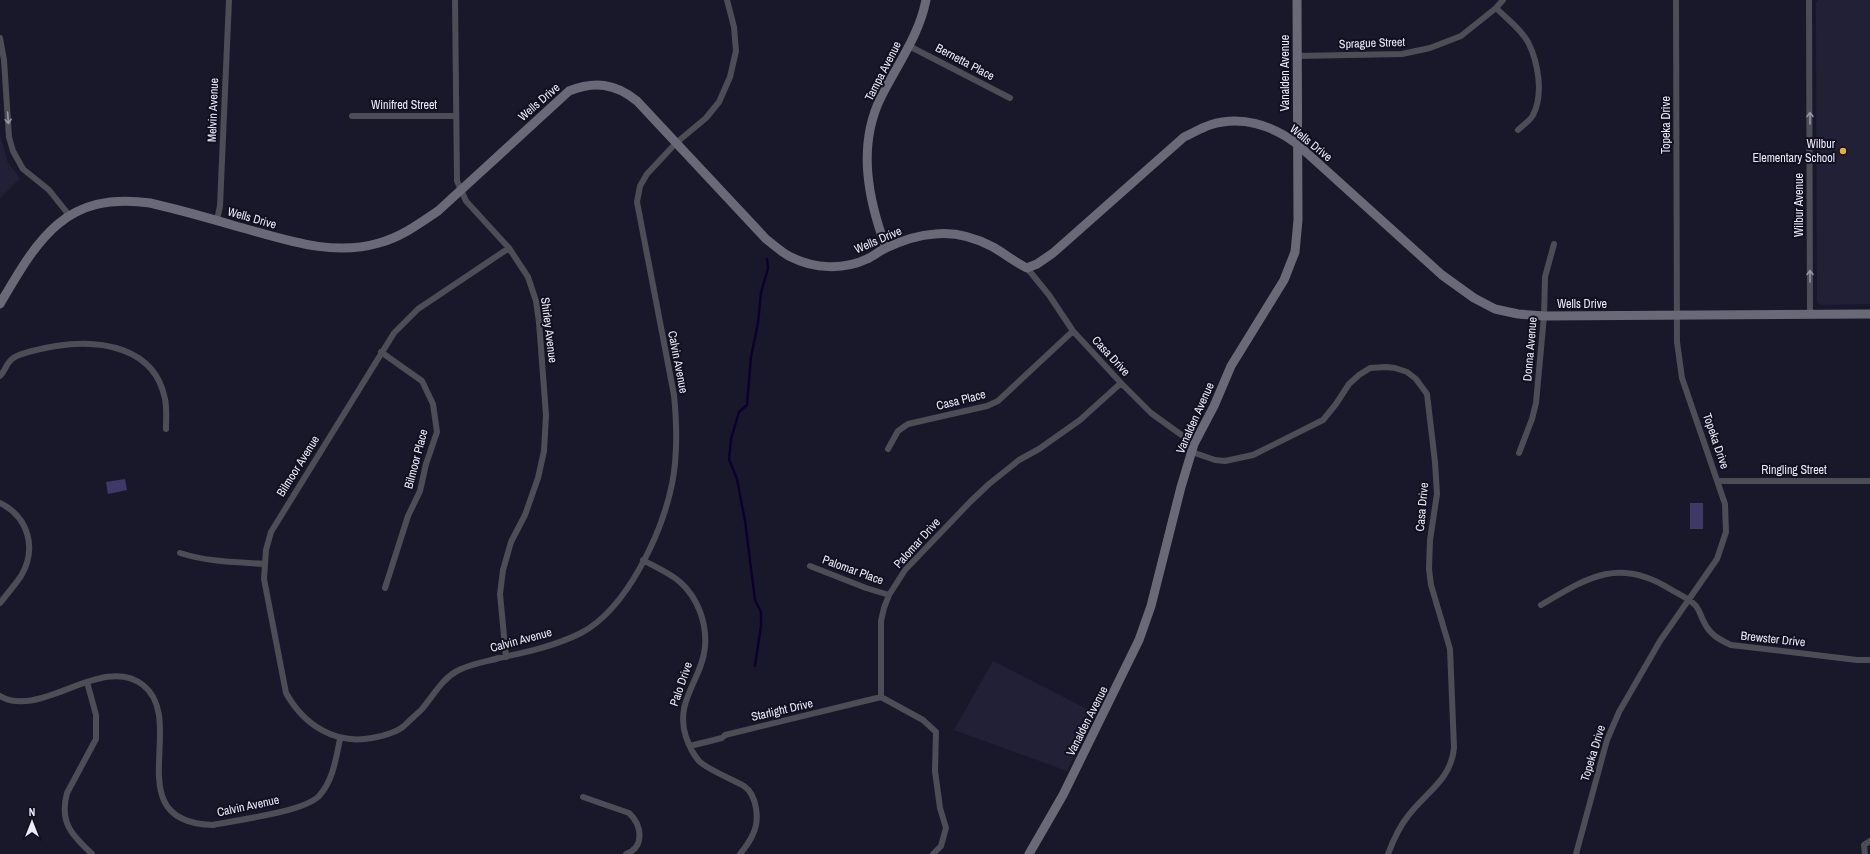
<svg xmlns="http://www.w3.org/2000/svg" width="1870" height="854" viewBox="0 0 1870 854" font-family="'Archivo Narrow',sans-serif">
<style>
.built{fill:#222037}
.green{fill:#3e3967}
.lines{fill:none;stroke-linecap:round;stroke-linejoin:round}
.stream{stroke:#0d0030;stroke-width:2.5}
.street{stroke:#4d4d56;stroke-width:6}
.secondary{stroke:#696978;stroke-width:9}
.oneway{stroke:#95949f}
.poi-dot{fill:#ebaa39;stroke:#110f20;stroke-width:1.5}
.labels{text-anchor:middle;stroke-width:4;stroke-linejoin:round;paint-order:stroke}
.street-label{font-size:12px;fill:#ecebf8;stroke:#110f20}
.poi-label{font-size:12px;fill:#ecebf8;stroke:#110f20;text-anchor:end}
</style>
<rect width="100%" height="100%" fill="#19182a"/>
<path class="built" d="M 1818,0 L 1870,0 L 1870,304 L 1822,305 L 1818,303 L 1817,299 L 1816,3 Z
M 0,135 L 8,163 L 20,178 L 0,198 Z
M 993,661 L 1095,713 L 1067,771 L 954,730 Z"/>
<path class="green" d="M 125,479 L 127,490 L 108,494 L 106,482 Z
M 1690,503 L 1703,503 L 1703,529 L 1690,529 Z"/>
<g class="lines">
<path class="stream" d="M 755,666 L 761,626 L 761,612 L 755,600 L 745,521 L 737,479 L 729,459 L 731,439 L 739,412 L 747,405 L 751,357 L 758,323 L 761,293 L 768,268 L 767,259"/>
<path class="street" d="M 455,0 L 457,181 L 466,201 L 509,248 L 528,277 L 536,301 L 539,322 L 546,415 L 544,451 L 538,478 L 525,515 L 511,542 L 503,570 L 500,594 L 506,657
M 1809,0 L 1810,315
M 1496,8 C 1507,19 1521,29 1528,42 C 1538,62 1544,94 1533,115 C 1531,120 1523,125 1518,130
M 0,38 L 4,60 L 9,137 L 13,151 L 23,169 L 49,190 L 69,215
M 909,46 L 1010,98
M 1297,56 L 1402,54 L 1430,48 L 1461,36 L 1496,8 L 1503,0
M 352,116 L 455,116
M 217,220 L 220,206 L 229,0
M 509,248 L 418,309 L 394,333 L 271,532 L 266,550 L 264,579 L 286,693 C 304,725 335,745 372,738 C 383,736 396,733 404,726 C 410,720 416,715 422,709 C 433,696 442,679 457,671 C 470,664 485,662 499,658 C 527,652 555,646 581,633 C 627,609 662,533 672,484 C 678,454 677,425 674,395 L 637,202 L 640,186 L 647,174 L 676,143 L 706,118 L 719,102 L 730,77 L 736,51 L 734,27 L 727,0
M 1027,268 L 1049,295 L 1073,331 L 1121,383 L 1151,413 L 1194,444
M 381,352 L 422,381 L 433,404 L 437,432 L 426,464 L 420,491 L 408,516 L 385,588
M 0,376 C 5,371 6,364 12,359 C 20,352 45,348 56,346 C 100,339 155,347 165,399 C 167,408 166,419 166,429
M 888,449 L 898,431 L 908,424 L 987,406 L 998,401 L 1073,331
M 1192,452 L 1215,460 L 1225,461 L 1253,455 L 1323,420 L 1336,404 L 1349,384 L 1359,375 L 1370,368 L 1386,367 L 1395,368 L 1407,372 L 1416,379 L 1427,394 L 1435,462 L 1437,494 L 1430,540 L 1429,569 L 1431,585 L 1450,649 L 1454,748 C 1451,780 1426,792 1408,816 C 1399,827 1393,841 1388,854
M 1519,453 L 1532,419 L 1536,403 L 1544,316 L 1545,277 L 1554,244
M 1719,481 L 1870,481
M 0,503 C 29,517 37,549 21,576 C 15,585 7,594 0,603
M 180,553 C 208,562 235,562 264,564
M 643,560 C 655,567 670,573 680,582 C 698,598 707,623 705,647 C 702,680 674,701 686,737 C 689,746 693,754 699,761 C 708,770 732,779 744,786 C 757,795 760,820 753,834 C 750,841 745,848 740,854
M 810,566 L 866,588 L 889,595
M 1541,605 C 1588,577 1619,557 1670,589 C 1678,594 1690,599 1696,606 C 1700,611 1701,617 1704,622 C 1710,635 1720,640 1731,645 L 1857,660 L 1870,660
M 87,682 L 96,715 L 96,739 L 67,793 C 59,823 72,835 92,854
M 0,696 C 41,720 102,653 143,685 C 189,721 116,822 213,825 C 236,820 304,812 319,796 C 333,781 336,758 340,739
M 881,697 L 881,621 L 884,608 L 889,595 L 905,570 L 970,502 L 989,484 L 1019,460 L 1039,449 L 1080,420 L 1121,383
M 881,697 L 923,720 L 936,732 L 935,771 L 940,808 L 946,828 L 941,846 L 933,854
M 690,746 L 722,738 L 725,735 L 881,697
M 583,797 L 629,813 C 642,825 645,847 626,854
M 1576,854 L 1607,740 L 1619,712 L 1660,641 L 1717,559 L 1726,532 L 1725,504 L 1682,378 L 1677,342 L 1676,0
M 1865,854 L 1864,845 L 1870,841"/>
<path class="secondary" d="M 886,248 C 868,199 857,146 881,97 C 897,65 919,36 926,0
M 0,304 C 38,239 65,191 150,203 C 180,210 209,218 239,227 C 284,239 331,257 379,243 C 401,237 419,224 438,211 L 569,91 C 594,81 615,83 637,101 L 766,239 C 774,245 782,253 791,257 C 814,269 844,270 867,259 C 874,256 879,251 886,248 C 901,241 918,235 935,234 C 955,232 976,238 993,247 C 1005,254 1015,262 1027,268 L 1037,264 L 1053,253 L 1184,137 C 1193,133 1201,128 1210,125 C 1241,115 1272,125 1297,144 L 1442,275 L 1474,298 L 1495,309 L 1518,314 L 1544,316 L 1870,314
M 1029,854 L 1063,795 L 1139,640 L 1151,606 L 1181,487 L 1194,444 L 1214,406 L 1231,366 L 1284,280 L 1295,252 L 1298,220 L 1297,0"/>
</g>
<defs><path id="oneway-shaft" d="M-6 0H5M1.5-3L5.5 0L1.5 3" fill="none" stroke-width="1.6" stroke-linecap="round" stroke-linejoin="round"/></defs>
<g class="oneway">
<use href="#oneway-shaft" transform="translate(8 118) rotate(86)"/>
<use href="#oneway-shaft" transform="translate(1810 118) rotate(-90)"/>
<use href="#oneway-shaft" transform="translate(1810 276) rotate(-90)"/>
</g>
<circle class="poi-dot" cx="1843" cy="151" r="4"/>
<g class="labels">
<g class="street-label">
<text transform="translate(1372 43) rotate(-2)" y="4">Sprague Street</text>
<text transform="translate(965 62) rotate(28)" y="4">Bernetta Place</text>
<text transform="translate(883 71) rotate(-63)" y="4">Tampa Avenue</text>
<text transform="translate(1285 73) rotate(-90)" y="4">Vanalden Avenue</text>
<text transform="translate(539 102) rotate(-41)" y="4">Wells Drive</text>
<text x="404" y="109">Winifred Street</text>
<text transform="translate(213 110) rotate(-88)" y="4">Melvin Avenue</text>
<text transform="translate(1666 125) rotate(-90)" y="4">Topeka Drive</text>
<text transform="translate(1311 143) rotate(39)" y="4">Wells Drive</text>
<text transform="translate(1799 205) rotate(-90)" y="4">Wilbur Avenue</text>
<text transform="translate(252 218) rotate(16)" y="4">Wells Drive</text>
<text transform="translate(878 240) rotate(-23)" y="4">Wells Drive</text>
<text x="1582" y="308">Wells Drive</text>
<text transform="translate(549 330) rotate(83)" y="4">Shirley Avenue</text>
<text transform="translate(1530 349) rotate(-85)" y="4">Donna Avenue</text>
<text transform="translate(1111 356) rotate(47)" y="4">Casa Drive</text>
<text transform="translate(678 362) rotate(79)" y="4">Calvin Avenue</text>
<text transform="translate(961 400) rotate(-14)" y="4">Casa Place</text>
<text transform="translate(1195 418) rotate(-66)" y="4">Vanalden Avenue</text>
<text transform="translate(1716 441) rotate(71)" y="4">Topeka Drive</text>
<text transform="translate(416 459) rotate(-75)" y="4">Bilmoor Place</text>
<text transform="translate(298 466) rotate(-58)" y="4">Bilmoor Avenue</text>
<text x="1794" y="474">Ringling Street</text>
<text transform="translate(1422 507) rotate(-85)" y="4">Casa Drive</text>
<text transform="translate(917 543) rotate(-48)" y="4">Palomar Drive</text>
<text transform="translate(853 570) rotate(20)" y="4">Palomar Place</text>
<text transform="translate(1773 639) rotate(6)" y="4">Brewster Drive</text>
<text transform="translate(521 640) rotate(-15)" y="4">Calvin Avenue</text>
<text transform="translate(681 684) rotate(-71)" y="4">Palo Drive</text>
<text transform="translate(782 710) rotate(-13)" y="4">Starlight Drive</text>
<text transform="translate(1087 721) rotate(-63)" y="4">Vanalden Avenue</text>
<text transform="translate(1593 753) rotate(-73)" y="4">Topeka Drive</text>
<text transform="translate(248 806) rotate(-12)" y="4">Calvin Avenue</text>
</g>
<g class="poi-label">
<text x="1835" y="148">Wilbur<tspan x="1835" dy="14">Elementary School</tspan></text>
</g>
</g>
<g transform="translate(32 822)" stroke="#110f20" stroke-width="3" paint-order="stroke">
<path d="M0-3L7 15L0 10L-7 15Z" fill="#ecebf8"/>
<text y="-6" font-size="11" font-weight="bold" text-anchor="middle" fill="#ecebf8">N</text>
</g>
</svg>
